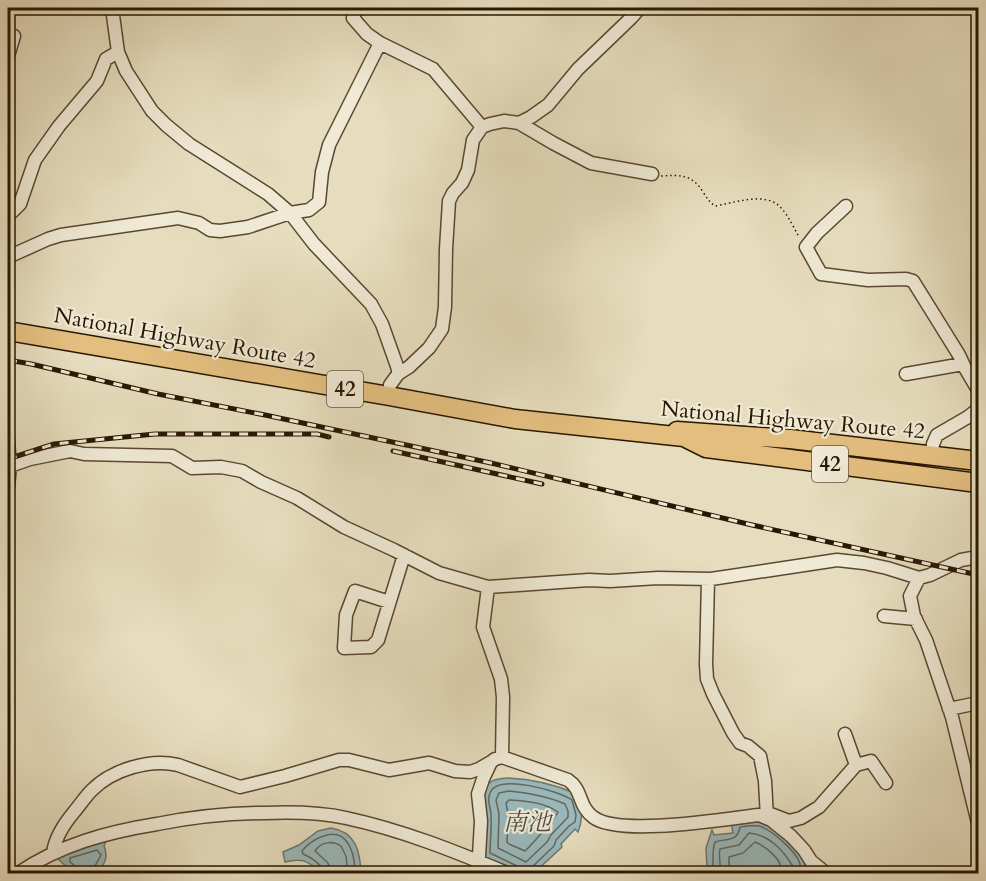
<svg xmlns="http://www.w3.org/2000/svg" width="986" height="881" viewBox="0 0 986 881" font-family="Cardo,'Noto Serif JP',serif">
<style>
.water{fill:#9ab9bc;stroke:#6d7871;stroke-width:1.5}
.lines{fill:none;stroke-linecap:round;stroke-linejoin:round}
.shore{stroke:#62685e;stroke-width:1.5}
.minor-casing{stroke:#594830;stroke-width:15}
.highway-casing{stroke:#2a1701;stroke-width:21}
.path{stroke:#2a1701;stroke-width:1.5;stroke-dasharray:1.5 3;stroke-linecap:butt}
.minor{stroke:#efe9d5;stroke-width:12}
.highway{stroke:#e3be7f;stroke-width:18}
.rail-casing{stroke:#2a1701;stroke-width:5}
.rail{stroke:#efe9d5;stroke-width:3;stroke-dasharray:9;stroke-linecap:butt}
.labels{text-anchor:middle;stroke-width:4.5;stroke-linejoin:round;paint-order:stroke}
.shield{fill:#efe9d5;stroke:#655641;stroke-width:1.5}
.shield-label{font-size:21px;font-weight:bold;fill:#2a1701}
.street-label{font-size:22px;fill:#2a1701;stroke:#efe9d5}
.water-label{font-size:24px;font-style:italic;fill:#515042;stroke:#efe9d5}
</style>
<rect width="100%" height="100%" fill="#e6ddbe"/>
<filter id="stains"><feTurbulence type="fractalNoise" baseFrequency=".00333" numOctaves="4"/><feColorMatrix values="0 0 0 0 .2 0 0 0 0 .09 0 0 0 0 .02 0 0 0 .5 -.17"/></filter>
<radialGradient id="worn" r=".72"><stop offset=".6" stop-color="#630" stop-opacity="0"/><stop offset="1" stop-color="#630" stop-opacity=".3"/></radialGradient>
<path class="water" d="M 508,778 C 533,779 554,784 577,794 C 581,808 584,818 578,832 L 575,829 L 561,844 L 562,847 L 534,873 L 519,873 L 484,858 L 482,794 C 489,780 493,779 508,778 Z
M 762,820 C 774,830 816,856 803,873 L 703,874 L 707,867 L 706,848 L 712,830 L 714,835 L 733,833 L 731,822 Z
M 331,828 C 356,832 360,851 361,873 L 319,873 C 309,860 301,858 285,862 L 283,852 L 299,845 L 318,831 Z
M 106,840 L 104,846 C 109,857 104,865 97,873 C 75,873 72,873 56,857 Z"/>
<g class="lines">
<path class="shore" d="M 509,791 C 529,793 547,796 565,804 L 568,811 L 568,817 L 551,835 L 547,842 L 526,862 L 498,848 L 499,814 L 496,800 L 499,793 Z
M 509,800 C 525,801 544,802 558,812 L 557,814 C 546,827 537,840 525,851 L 509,844 L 507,842 L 508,814 L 506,803 Z
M 79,874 L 78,868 L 70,862 L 70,858 L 97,850 L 101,855 C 98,861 93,867 93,874
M 323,874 C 323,864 312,858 303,854 L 302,851 C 311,840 335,825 347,842 C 354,851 355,863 355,874
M 331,874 L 328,863 L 315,851 C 321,842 332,840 341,846 L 346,856 L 348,874
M 519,874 L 519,870 L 517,866 L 490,853 C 490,841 492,828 491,815 C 491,807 486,801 490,793 C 498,773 559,791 572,800 L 576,815 L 575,822 L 569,826 L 556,840 L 554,846 L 532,867 L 531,874
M 711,874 C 715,864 711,853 715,842 C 727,838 737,843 740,827 C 746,826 753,825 759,826 C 771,829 797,852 800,864 C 800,867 799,870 798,874
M 719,874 C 722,865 718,857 720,849 L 739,845 L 749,833 C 768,834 783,850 792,865 L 791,874
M 729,874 L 729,857 L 743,853 L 755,842 C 767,847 783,860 782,874"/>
<defs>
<path id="minor" d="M 112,8 L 118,52 L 126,71 L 152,111 L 166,125 L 189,144 L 268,194 L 290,213 L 314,244 L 371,304 L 382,324 L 398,369 L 398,374
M 357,8 L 353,18 L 367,34 L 380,43 L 433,69 L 482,127
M 8,56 L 14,36
M 519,123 L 553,143 L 591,163 L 652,174
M 846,206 L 817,233 L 806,247 L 821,274 L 868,280 L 906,279 L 913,281 L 959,355 L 965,368 L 978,390
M 8,214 L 13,211 L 20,204 L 35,160 L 59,126 L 97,81 L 106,59 L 118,52
M 8,257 L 48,239 L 61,235 L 178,218 L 199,223 L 210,230 L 220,231 L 248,227 L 290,213 L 309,210 L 319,202 L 322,172 L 329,145 L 380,43
M 906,374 L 963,364
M 389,396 L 390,385 L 398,374 L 409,367 L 429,348 L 442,329 L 445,307 L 446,249 L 449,201 L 453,193 L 462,183 L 468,170 L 473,140 L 482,127 L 490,124 L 504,121 L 519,123 L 531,117 L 548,105 L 578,69 L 631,18 L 640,8
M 8,440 L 10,466 L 8,487
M 932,456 L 933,444 L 937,435 L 968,417 L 978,409
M 10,466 L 30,459 L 70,451 L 84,454 L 172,456 L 192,468 L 221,467 L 242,471 L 261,482 L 297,498 L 344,527 L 394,550 L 439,573 L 488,587 L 589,580 L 610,581 L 658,578 L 711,579 L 837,560 L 864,563 L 887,568 L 919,578 L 930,575 L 961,560 L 978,557
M 919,578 L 910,596 L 914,616 L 926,640 L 952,717 L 978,823
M 708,579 L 706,664 L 707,679 L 713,694 L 733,733 L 740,743 L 748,746 L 760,756 L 765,781 L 767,818
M 488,587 L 483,627 L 501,679 L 503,697 L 502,757
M 389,602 L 355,591 L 346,615 L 344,648 L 371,647 L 378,640 L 404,555
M 884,616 L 916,619
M 949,709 L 978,703
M 845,734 L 856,765
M 768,813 L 789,821 L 801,818 L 819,807 L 856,765 L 871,761 L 886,783
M 53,853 C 55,837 64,824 74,812 C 80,805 85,797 92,790 C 112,770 150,758 178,765 L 240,787 L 285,776 L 339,760 L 349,760 L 389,770 L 429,763 L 455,771 L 470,772 L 479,769 L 491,762
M 17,874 C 59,845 107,832 157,824 C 193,817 229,813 265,813 C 292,812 319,812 346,818 C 402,830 457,852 509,874
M 478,874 L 481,821 L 478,794 L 483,779 L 491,762 L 495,759 L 502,757 L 568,780 C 583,790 578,806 593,817 C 619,837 725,819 759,815 L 771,820 L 791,836 L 804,850 L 811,861 L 827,874"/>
<path id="highway" d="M 8,331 L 389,396 L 515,419 L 684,437 L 706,448 L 978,483
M 677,431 L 790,439 L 978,461"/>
</defs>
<use href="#minor" class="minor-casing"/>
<use href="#highway" class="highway-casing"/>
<path class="path" d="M 661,176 C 680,175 692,174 703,192 C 707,198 709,202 715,206 C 735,203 767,190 782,209 C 789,217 794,228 799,237"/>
<use href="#minor" class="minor"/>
<use href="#highway" class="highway"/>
<defs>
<path id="rail" d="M 8,360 L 31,364 L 158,394 L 265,415 L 491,463 L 752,525 L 978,575
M 393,451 L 542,484
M 8,459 L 54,444 L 155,434 L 317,434 L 329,437"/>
</defs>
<use href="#rail" class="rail-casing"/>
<use href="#rail" class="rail"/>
</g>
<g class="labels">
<g class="shield">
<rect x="327" y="371" width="36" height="36" rx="4.5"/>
<rect x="812" y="446" width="36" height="36" rx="4.5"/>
</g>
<g class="shield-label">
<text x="345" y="396">42</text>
<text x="830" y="471">42</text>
</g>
<g class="street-label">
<text transform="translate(185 337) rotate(10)" y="8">National Highway Route 42</text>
<text transform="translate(793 419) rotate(5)" y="8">National Highway Route 42</text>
</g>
<g class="water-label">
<text x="527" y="830">南池</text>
</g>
</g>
<rect width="986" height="881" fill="none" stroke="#e6ddbe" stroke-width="30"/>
<rect x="9" y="9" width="968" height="863" fill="none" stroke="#2a1701" stroke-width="3"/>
<rect x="15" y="15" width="956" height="851" fill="none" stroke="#2a1701" stroke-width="1.5"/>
<rect width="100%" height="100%" filter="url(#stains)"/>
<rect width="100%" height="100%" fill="url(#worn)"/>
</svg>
